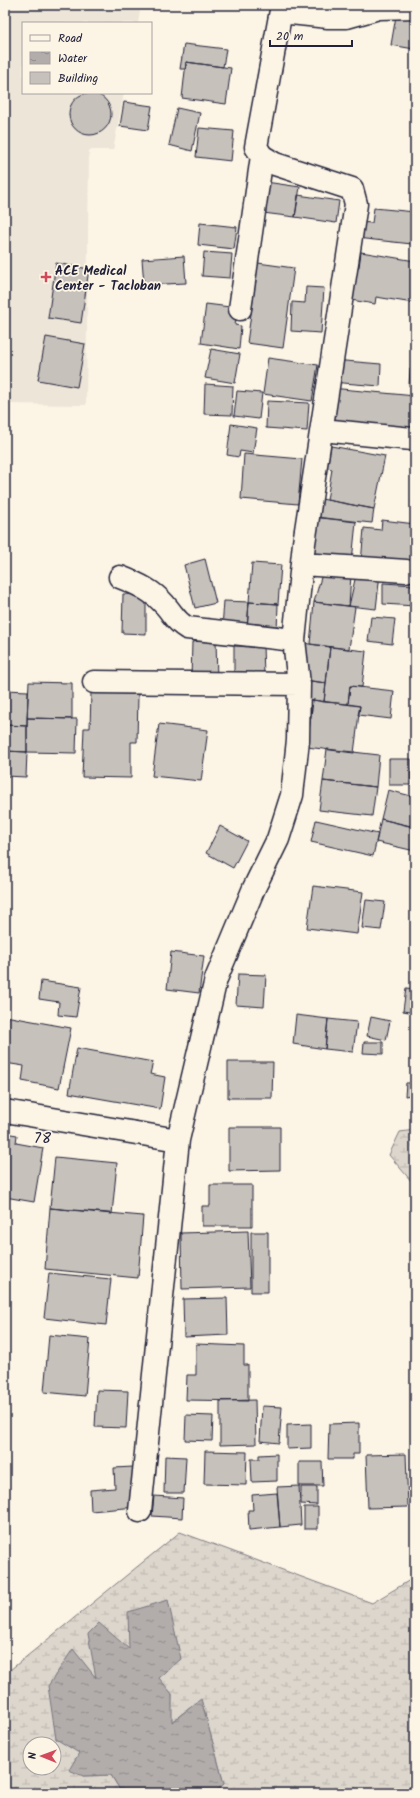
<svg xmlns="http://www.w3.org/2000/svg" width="420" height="1798" viewBox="0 0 420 1798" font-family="Kalam,sans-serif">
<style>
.built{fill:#ece5d8}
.wetland{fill:url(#wetland-marsh);stroke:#7f7c84;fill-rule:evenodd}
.water{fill:url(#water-ripples);stroke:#78757e}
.building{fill:#c6c1bb;stroke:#22223b}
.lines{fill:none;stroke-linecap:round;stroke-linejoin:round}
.minor-casing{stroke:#22223b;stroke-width:25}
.minor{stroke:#fcf5e5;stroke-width:22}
.poi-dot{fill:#d1495b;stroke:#fcf5e5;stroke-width:1.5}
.labels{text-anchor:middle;stroke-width:3.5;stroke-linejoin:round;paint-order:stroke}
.poi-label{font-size:13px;font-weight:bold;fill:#22223b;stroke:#fcf5e5;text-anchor:start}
.quarter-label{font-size:15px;letter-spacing:1px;fill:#22223b;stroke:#fcf5e5}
</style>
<defs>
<pattern id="wetland-marsh" width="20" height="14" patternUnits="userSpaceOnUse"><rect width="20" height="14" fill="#dcd6cc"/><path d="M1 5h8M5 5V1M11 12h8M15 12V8" fill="none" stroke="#bcb7b0"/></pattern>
<pattern id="water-ripples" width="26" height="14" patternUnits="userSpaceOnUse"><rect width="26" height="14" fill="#b2adab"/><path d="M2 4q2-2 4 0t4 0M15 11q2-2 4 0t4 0" fill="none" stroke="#908c8c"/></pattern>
</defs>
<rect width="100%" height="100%" fill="#fcf5e5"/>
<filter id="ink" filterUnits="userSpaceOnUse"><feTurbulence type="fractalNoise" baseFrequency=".025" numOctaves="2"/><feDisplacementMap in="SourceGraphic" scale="8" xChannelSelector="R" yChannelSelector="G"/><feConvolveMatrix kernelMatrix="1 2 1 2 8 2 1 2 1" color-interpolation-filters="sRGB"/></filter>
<g filter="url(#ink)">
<path class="built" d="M 5,5 L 141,5 L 138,23 L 23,23 L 23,93 L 124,93 L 113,150 L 89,150 L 86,405 L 5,404 Z"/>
<path class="wetland" d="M 415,1130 L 415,1182 L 412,1182 L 389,1155 L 400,1132 Z
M 180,1532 L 372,1603 L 415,1577 L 415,1793 L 214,1793 L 224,1784 L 201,1700 L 171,1722 L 172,1694 L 129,1649 L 96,1679 L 79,1753 L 83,1776 L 111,1775 L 122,1793 L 5,1793 L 5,1674 ZM 30,1744 L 54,1744 L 54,1768 L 30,1768 Z"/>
<path class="water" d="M 168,1600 L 181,1659 L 159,1678 L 172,1694 L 172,1722 L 201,1699 L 224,1784 L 214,1793 L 122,1793 L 111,1775 L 83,1776 L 69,1770 L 79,1753 L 56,1739 L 48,1686 L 73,1649 L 96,1678 L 88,1634 L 99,1623 L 129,1649 L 128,1612 Z"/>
<path class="building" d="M 396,16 L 415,19 L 414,49 L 391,45 Z
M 184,44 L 226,49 L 223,67 L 186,62 L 186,69 L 180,69 Z
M 186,62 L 231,68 L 226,104 L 182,98 Z
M69 114a21 21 0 1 1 42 0a21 21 0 1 1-42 0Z
M 124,102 L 152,106 L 148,130 L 120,126 Z
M 177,108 L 200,113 L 192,151 L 169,145 Z
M 199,128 L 234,131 L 231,161 L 196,157 Z
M 259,181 L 300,187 L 295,217 L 255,212 Z
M 298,195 L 339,201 L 336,223 L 295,217 Z
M 374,208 L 415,212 L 412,244 L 356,238 L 358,222 L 372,223 Z
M 200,223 L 237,227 L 234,249 L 198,245 Z
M 204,252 L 232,254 L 230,278 L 202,276 Z
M 361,252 L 415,261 L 413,303 L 376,297 L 375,304 L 345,299 L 350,266 L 359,267 Z
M 184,256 L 186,283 L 144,285 L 142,259 Z
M 56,263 L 89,269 L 81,323 L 48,318 Z
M 258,263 L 294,268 L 283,348 L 247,343 Z
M 306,287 L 324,288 L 321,333 L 291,331 L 292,302 L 305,303 Z
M 206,304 L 238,308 L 235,325 L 241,326 L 239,349 L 201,343 Z
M 46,337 L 85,344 L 77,387 L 38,380 Z
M 211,349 L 240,354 L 235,383 L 205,378 Z
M 268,358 L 318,365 L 312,401 L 263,394 Z
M 333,360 L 381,364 L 380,386 L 331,382 Z
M 410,369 L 415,369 L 415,386 L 409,386 Z
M 205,384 L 233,386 L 232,415 L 204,414 Z
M 331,388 L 415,396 L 415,433 L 327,426 Z
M 237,391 L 262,393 L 259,419 L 234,416 Z
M 267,401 L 309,403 L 307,431 L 266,428 Z
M 231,424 L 257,428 L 253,453 L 240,451 L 239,457 L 227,455 Z
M 331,446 L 385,456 L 374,509 L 327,500 L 332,469 L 327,468 Z
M 244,454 L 302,459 L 298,504 L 241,499 Z
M 415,482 L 415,503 L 412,503 Z
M 316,498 L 374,509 L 372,523 L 314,517 Z
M 314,517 L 356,522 L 352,561 L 310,557 Z
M 382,520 L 415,524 L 415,568 L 361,563 L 364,528 L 381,530 Z
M 205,559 L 216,603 L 195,608 L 184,565 Z
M 252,563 L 281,565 L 278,604 L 249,602 Z
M 322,574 L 351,574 L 349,606 L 314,602 Z
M 380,574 L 376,609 L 349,606 L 356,575 Z
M 383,583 L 415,585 L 415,606 L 383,604 Z
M 123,594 L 146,595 L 146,634 L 122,633 Z
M 224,601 L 249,602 L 247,630 L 222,628 Z
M 249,602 L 278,604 L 277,631 L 247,630 Z
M 314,602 L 355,607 L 349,649 L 310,644 Z
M 371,617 L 395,619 L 392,644 L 368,641 Z
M 216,639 L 217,681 L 191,679 L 192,642 Z
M 296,642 L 330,647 L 326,683 L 304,680 Z
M 234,646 L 263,646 L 264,676 L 234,676 Z
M 330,647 L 366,651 L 362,687 L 350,686 L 348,704 L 324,702 Z
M 304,680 L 326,683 L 324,702 L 313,700 L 307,747 Z
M 29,682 L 72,683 L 72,719 L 27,718 Z
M 350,686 L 394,691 L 391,719 L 358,715 L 360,706 L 348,704 Z
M 5,690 L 28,691 L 27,726 L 5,725 Z
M 91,693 L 138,694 L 137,742 L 131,742 L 131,778 L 82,777 L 84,728 L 90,728 Z
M 313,700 L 360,706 L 354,753 L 307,747 Z
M 27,718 L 77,719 L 76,753 L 27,752 Z
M 159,724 L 208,730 L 201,781 L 152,776 Z
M 5,725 L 27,726 L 27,752 L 5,751 Z
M 327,749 L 379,755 L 376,787 L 323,781 Z
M 5,751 L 27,752 L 26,777 L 5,776 Z
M 389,759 L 411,759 L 411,785 L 389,785 Z
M 323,781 L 376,787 L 372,816 L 319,810 Z
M 388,790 L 415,797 L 413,827 L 381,819 Z
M 381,819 L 415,827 L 415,851 L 376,842 Z
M 316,820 L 378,834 L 373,856 L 311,842 Z
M 220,826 L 247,841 L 233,868 L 206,853 Z
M 313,886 L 363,892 L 357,934 L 307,928 Z
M 366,900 L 385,902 L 381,930 L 362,928 Z
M 171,952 L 204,956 L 199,993 L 167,989 Z
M 238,974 L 266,975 L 264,1007 L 236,1005 Z
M 5,977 L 9,977 L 5,1000 Z
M 41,981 L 81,987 L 76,1017 L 58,1015 L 59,1002 L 39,999 Z
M 406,988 L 415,989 L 415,1013 L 403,1011 Z
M 296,1015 L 328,1019 L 325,1049 L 293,1044 Z
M 5,1016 L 71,1028 L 59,1088 L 22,1081 L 24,1066 L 5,1063 Z
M 371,1017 L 390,1021 L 386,1040 L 367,1036 Z
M 328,1019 L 357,1022 L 353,1052 L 325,1049 Z
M 364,1042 L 383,1042 L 383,1054 L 363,1053 Z
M 77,1048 L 153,1062 L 150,1074 L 165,1077 L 160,1109 L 69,1093 Z
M 228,1062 L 273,1062 L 272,1098 L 228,1098 Z
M 406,1083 L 415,1083 L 415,1107 L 411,1107 L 411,1095 L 405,1096 Z
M 229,1127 L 280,1127 L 280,1170 L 229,1171 Z
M 5,1133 L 17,1135 L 16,1143 L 43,1148 L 34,1202 L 5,1197 Z
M 55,1157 L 117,1163 L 112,1214 L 50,1208 Z
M 210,1185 L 252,1185 L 252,1226 L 202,1226 L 202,1206 L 210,1206 Z
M 50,1208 L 143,1216 L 138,1278 L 45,1269 Z
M 248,1231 L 250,1287 L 182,1289 L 181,1233 Z
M 251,1232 L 268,1232 L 268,1292 L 251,1292 Z
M 49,1273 L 111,1279 L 106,1325 L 44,1318 Z
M 227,1298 L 228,1335 L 184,1337 L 183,1299 Z
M 49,1335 L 90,1339 L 85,1396 L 44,1392 Z
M 196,1344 L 244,1346 L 244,1365 L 248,1365 L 248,1401 L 186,1400 L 187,1375 L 196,1375 Z
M 97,1390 L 128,1391 L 126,1428 L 95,1427 Z
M 255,1400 L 256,1444 L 220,1445 L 220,1401 Z
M 262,1406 L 282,1407 L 279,1443 L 260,1441 Z
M 186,1415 L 213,1416 L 212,1441 L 185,1440 Z
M 359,1423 L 359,1454 L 353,1454 L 353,1459 L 328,1459 L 329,1424 Z
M 311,1424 L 311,1448 L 287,1449 L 287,1425 Z
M 205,1451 L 247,1452 L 246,1485 L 204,1484 Z
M 277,1454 L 277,1481 L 252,1482 L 251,1459 L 259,1459 L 259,1455 Z
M 406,1454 L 408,1507 L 368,1508 L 366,1455 Z
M 165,1456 L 186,1457 L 184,1493 L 164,1493 Z
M 299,1462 L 322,1462 L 323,1486 L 299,1486 Z
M 133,1467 L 136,1507 L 91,1511 L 90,1490 L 115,1488 L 114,1468 Z
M 299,1486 L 301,1525 L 280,1527 L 277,1487 Z
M 301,1487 L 317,1487 L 317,1505 L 301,1504 Z
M 277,1493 L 280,1527 L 249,1530 L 248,1510 L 253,1510 L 252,1495 Z
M 154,1496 L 183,1498 L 182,1518 L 152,1516 Z
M 304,1507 L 318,1507 L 318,1529 L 304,1529 Z"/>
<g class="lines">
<defs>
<path id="minor" d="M 281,12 L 328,17 L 347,17 L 379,8 L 415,7
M 240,309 L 262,156
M 322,430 L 412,439
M 302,564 L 406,571
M 120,577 C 138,584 153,591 165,605 C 174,615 174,620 187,628 L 294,640
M 94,682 L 299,684
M 5,1111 L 178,1140 L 140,1511
M 178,1140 L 216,979 L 254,888 L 278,839 L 292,795 L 298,740 L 299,684 L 294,640 L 304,543 L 356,204 L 352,189 L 275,164 L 262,156 L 256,147 L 282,5"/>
</defs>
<use href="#minor" class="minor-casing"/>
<use href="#minor" class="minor"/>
</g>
</g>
<path class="poi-dot" d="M44 271h4v4h4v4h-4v4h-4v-4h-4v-4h4z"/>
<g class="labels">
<g class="poi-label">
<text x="55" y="275">ACE Medical<tspan x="55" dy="15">Center - Tacloban</tspan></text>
</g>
<g class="quarter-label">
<text x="43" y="1143">78</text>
</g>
</g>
<rect width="420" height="1798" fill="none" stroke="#fcf5e5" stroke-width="20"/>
<rect x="10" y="10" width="400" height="1778" fill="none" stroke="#22223b" stroke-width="1.5" filter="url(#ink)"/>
<rect x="22" y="22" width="130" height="72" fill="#fcf5e5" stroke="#a5a1a1"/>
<rect x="30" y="35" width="20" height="6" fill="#fcf5e5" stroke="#a5a1a1"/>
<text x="58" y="42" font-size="12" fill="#22223b">Road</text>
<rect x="30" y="52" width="20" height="12" fill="url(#water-ripples)" stroke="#a5a1a1"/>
<text x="58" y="62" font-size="12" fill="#22223b">Water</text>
<rect x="30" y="72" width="20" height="12" fill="#c6c1bb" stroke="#a5a1a1"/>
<text x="58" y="82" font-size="12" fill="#22223b">Building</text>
<g transform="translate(42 1756) rotate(271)"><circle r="19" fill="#fcf5e5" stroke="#a5a1a1"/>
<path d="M0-3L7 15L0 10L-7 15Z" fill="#d1495b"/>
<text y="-6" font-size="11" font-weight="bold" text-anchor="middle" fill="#22223b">N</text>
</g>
<path d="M270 40v6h82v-6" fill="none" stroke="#22223b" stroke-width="2"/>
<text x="276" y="40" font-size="12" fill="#22223b" stroke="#fcf5e5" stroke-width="3" paint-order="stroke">20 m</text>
</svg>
